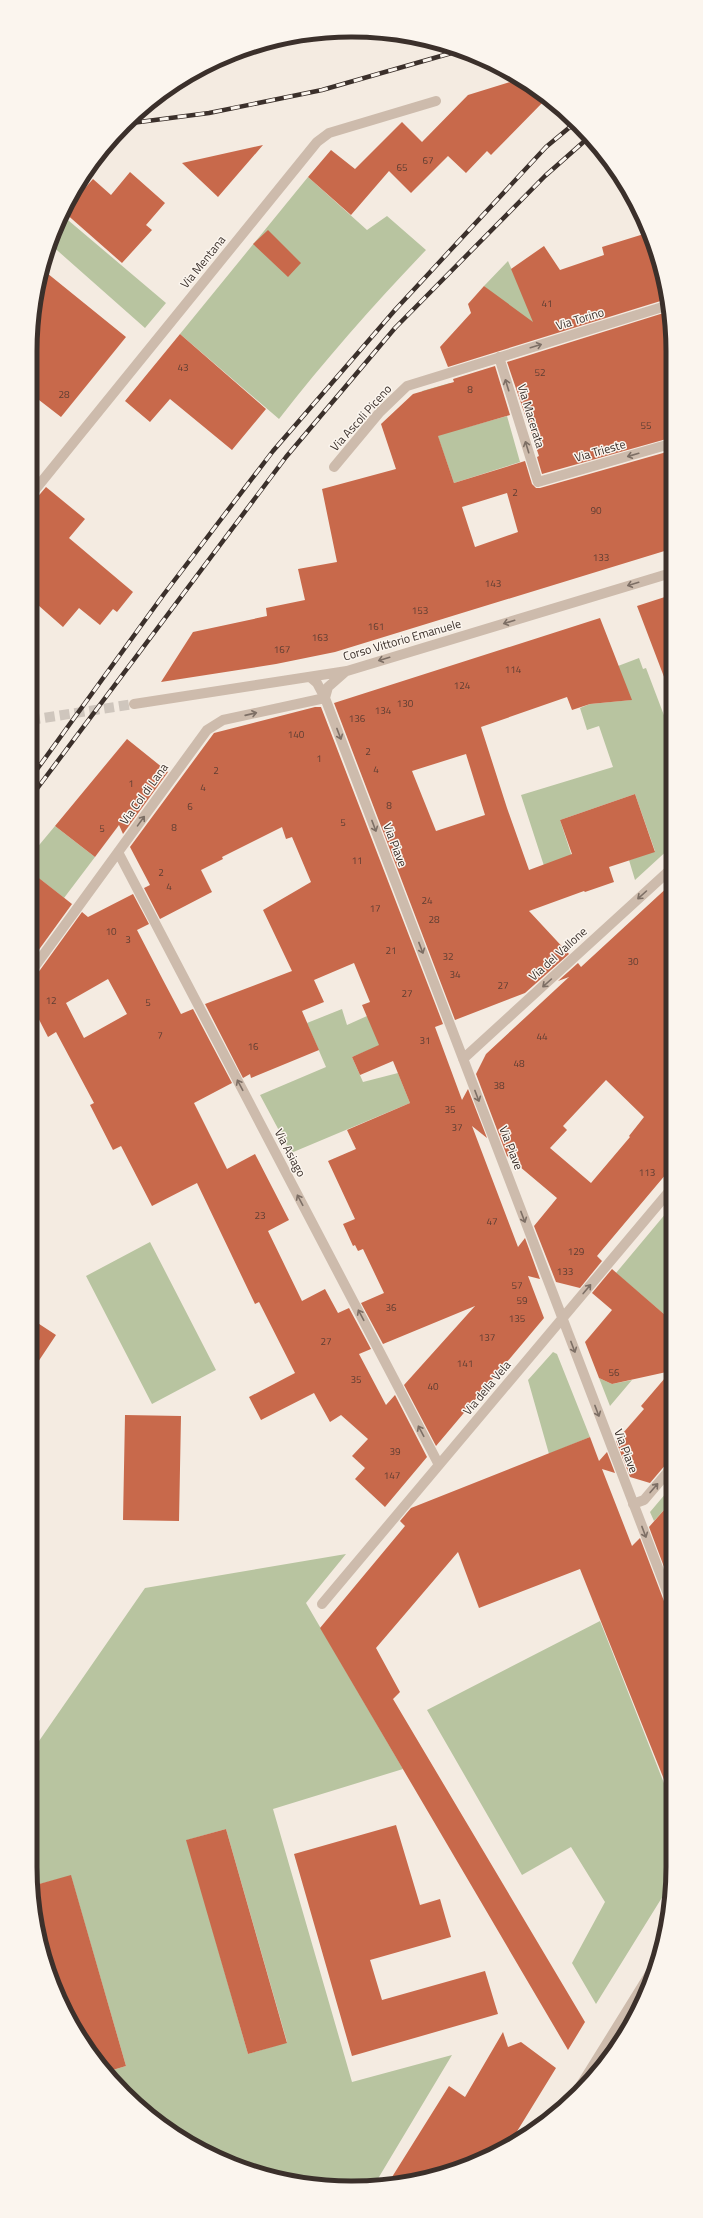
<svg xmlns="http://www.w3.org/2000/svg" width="703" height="2218" viewBox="0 0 703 2218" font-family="'Titillium Web',sans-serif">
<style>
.green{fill:#b8c4a0;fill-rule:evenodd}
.building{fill:#c8694b;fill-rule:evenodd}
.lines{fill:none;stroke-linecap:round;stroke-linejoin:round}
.minor-tunnel{stroke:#cfc6bd;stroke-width:10;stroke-dasharray:10 5;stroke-linecap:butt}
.minor{stroke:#cdbbac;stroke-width:10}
.rail-casing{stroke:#3b302b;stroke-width:4.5}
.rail{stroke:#fbf5ee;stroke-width:3;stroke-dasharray:9;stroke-linecap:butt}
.oneway{stroke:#7d6f65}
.labels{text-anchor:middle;stroke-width:3;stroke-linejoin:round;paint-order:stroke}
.number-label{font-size:10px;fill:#5e3e33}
.street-label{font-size:12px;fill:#3b302b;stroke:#fbf5ee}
.rim{fill:none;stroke:#3b302b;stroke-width:5}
</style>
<rect width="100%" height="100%" fill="#f4ebe1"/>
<path class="green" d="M 308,177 L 367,230 L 387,216 L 426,250 C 374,304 325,360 279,419 L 180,334 Z
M 62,215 L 166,303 L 145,328 L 50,244 L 55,228 Z
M 508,261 L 540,335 L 484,286 Z
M 450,383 L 464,428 L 507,416 L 520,462 L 454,483 L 422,391 Z
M 639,658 L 643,669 L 646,668 L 665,718 L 671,716 L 671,778 L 664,784 L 671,791 L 671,847 L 635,880 L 629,860 L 655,851 L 635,794 L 560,820 L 574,863 L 546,872 L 521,795 L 613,767 L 599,726 L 587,730 L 580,708 L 590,704 L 631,700 L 618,666 Z
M 55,826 L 95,857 L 64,898 L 30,871 L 30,856 Z
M 342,1009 L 347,1025 L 367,1016 L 386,1043 L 352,1057 L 363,1082 L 398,1073 L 410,1103 L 291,1153 L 260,1095 L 326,1067 L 307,1023 Z
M 672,1206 L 672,1321 L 616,1273 Z
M 150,1242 L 216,1370 L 152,1404 L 86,1276 Z
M 553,1352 L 557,1354 L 590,1437 L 549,1454 L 528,1380 Z
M 599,1378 L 612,1384 L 632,1380 L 610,1406 Z
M 672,1486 L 672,1501 L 654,1521 L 650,1512 Z
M 346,1554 L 306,1603 L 403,1769 L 273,1809 L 352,2082 L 452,2055 L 373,2187 L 310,2185 L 209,2155 L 156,2121 L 110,2079 L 106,2072 L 126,2066 L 71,1876 L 32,1886 L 30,1866 L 30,1754 L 145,1588 ZM 226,1829 L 287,2042 L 248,2054 L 187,1840 Z
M 600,1621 L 673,1806 L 671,1883 L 596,2004 L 572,1963 L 605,1902 L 571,1847 L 522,1875 L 427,1710 Z
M 34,1912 L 58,1996 L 54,1989 L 36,1929 Z"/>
<path class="building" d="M 520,79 L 546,99 L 491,155 L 487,151 L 466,173 L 448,156 L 411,193 L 389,171 L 351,215 L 308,177 L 331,150 L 355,169 L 402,122 L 422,142 L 468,95 Z
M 263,145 L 218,197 L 182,163 Z
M 130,172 L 165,203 L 146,225 L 152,230 L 122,263 L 64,212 L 93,179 L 111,195 Z
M 268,230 L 301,263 L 288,277 L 253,244 Z
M 647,233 L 667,299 L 448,367 L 440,347 L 471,313 L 468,304 L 484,286 L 533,322 L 511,269 L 544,246 L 560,270 L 604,255 L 602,247 Z
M 42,269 L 126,337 L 61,417 L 30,393 L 30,352 L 36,289 Z
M 670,311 L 670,438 L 542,474 L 537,457 L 539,456 L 507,362 Z
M 180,334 L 266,409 L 232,450 L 170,399 L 150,422 L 125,401 Z
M 495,366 L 510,415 L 438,436 L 454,483 L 525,461 L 532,484 L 536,488 L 540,488 L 670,451 L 671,549 L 335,652 L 276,664 L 161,682 L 193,632 L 267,616 L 266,608 L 305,600 L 298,569 L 337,562 L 322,489 L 396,469 L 381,424 L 413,394 L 454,382 L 453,379 ZM 507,493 L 518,532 L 475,547 L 462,507 Z
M 30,474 L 36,479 L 30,486 Z
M 46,487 L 85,519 L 69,538 L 133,592 L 117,612 L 113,609 L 100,625 L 79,608 L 63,627 L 30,598 L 30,502 L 35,500 Z
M 671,595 L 671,690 L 669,690 L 637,606 Z
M 600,618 L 632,700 L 590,704 L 572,710 L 567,697 L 481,727 L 507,808 L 529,870 L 572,854 L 560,820 L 635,794 L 655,852 L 609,867 L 614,882 L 585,892 L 584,891 L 529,911 L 569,954 L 525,993 L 455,1020 L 334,703 ZM 466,754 L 485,815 L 436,831 L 412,771 Z
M 315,707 L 321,707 L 443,1024 L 435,1027 L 462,1100 L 468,1089 L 487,1138 L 472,1126 L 518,1247 L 525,1238 L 540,1279 L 528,1276 L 544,1318 L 436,1446 L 404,1385 L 475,1306 L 383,1344 L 361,1303 L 384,1293 L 363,1249 L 358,1251 L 355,1245 L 353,1246 L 343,1224 L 355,1219 L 328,1161 L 356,1149 L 347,1130 L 410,1103 L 393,1061 L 360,1075 L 352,1057 L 379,1045 L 362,1005 L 370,1002 L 354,963 L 314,980 L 324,1002 L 302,1011 L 319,1050 L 251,1078 L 250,1074 L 243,1078 L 205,1004 L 292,971 L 263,910 L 311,882 L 292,837 L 286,839 L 282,827 L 222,857 L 223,859 L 201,870 L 212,892 L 160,919 L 144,888 L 150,885 L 130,847 L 214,733 Z
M 127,739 L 168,772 L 123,834 L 119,825 L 95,857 L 55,826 Z
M 30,871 L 72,904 L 30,962 Z
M 671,884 L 672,1167 L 597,1256 L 602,1261 L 580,1288 L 556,1282 L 534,1226 L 557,1198 L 507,1156 L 476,1074 L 486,1054 L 569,977 L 558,981 L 578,963 L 581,967 ZM 606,1080 L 644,1117 L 629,1136 L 630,1137 L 591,1183 L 550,1148 L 567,1130 L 563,1126 Z
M 133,894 L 149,924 L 137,930 L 163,980 L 181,1014 L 193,1009 L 232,1083 L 194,1103 L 227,1169 L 255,1154 L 289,1220 L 268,1231 L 302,1301 L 325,1289 L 338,1313 L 349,1308 L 371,1349 L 359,1354 L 386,1405 L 395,1395 L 427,1457 L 385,1507 L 355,1479 L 365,1468 L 352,1456 L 368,1439 L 341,1415 L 330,1422 L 314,1393 L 261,1420 L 249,1397 L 295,1373 L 259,1302 L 255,1304 L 197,1183 L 152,1206 L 121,1146 L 113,1150 L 90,1105 L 94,1103 L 56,1032 L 48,1037 L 30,1002 L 30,979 L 35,977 L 82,912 L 88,917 ZM 108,979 L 127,1014 L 84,1038 L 66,1003 Z
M 612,1269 L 672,1321 L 672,1461 L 667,1463 L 650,1483 L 630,1477 L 616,1441 L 644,1409 L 641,1406 L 671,1371 L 612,1384 L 599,1378 L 585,1342 L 612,1310 L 592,1293 Z
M 30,1318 L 56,1335 L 30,1374 Z
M 125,1415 L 181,1416 L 179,1521 L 123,1520 Z
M 590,1437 L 599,1461 L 607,1452 L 615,1473 L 602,1469 L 632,1546 L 640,1538 L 667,1609 L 673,1613 L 673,1802 L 580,1569 L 479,1608 L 458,1552 L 376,1648 L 400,1692 L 393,1699 L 585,2022 L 568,2050 L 320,1628 L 405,1526 L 400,1521 L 411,1508 Z
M 672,1477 L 672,1489 L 664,1487 Z
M 672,1501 L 672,1588 L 649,1527 Z
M 396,1825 L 420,1905 L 440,1899 L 451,1937 L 370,1960 L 382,2000 L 485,1971 L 498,2014 L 352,2056 L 294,1854 Z
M 226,1829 L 287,2043 L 248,2054 L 186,1840 Z
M 71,1875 L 126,2066 L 106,2072 L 58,1996 L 34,1912 L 32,1886 Z
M 503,2032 L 508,2047 L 521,2042 L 556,2068 L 508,2146 L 493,2155 L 435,2177 L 387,2185 L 449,2086 L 465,2097 Z"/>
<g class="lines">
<path class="minor-tunnel" d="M 30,720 L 134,704"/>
<path class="minor" d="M 499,357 L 538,482 L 670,444
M 334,467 L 379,413 L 407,386 L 669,305
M 30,496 L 317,142 L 329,133 L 436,101
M 310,677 L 317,683 L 325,698 L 673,1607
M 325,698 L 328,687 L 345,672
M 134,704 L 347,671 L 671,573
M 118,852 L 439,1465
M 30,973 L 207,730 L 223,720 L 325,698
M 463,1059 L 671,869
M 633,1504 L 644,1500 L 672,1467
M 322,1604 L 672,1188
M 581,2085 L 656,1964"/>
<defs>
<path id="rail" d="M 124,124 L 209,113 L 322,90 L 455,52
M 30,779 L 164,594 L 273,451 L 395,310 L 546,147 L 576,122
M 30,798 L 286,457 L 395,328 L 545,176 L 588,138"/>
</defs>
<use href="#rail" class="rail-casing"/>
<use href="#rail" class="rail"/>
</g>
<defs><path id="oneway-shaft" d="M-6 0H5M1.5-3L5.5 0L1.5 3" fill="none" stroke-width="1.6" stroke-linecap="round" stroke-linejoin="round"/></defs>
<g class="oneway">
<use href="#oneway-shaft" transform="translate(536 346) rotate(-17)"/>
<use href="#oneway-shaft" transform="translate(507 385) rotate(-107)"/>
<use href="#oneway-shaft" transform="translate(527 447) rotate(-107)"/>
<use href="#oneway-shaft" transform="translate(633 455) rotate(164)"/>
<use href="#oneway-shaft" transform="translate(633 584) rotate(163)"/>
<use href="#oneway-shaft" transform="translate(509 622) rotate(163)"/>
<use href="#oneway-shaft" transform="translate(384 659) rotate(163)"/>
<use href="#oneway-shaft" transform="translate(251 714) rotate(-13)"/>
<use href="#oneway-shaft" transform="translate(339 734) rotate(69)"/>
<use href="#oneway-shaft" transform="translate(141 821) rotate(-54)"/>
<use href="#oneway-shaft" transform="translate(374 826) rotate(69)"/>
<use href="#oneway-shaft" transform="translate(642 895) rotate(138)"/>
<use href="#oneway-shaft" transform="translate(421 948) rotate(69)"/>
<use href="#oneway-shaft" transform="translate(547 983) rotate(138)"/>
<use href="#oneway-shaft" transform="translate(240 1085) rotate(-118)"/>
<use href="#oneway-shaft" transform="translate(477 1096) rotate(69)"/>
<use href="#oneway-shaft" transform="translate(300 1200) rotate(-118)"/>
<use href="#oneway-shaft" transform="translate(523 1217) rotate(69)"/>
<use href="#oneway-shaft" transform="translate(587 1289) rotate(-50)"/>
<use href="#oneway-shaft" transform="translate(361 1315) rotate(-118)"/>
<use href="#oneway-shaft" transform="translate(573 1347) rotate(69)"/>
<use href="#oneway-shaft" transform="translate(597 1411) rotate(69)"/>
<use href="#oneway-shaft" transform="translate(421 1431) rotate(-118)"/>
<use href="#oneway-shaft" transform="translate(654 1488) rotate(-49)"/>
<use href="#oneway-shaft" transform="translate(644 1532) rotate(69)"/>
</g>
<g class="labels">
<g class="number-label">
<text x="428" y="164">67</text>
<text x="402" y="171">65</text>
<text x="547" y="307">41</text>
<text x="183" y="371">43</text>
<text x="540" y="376">52</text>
<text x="470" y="393">8</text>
<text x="64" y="398">28</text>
<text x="646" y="429">55</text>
<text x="515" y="496">2</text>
<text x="596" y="514">90</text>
<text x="601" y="561">133</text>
<text x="493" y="587">143</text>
<text x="420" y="614">153</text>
<text x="376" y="630">161</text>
<text x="320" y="641">163</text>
<text x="282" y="653">167</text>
<text x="513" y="673">114</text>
<text x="462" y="689">124</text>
<text x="405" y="707">130</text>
<text x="383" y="714">134</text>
<text x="357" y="722">136</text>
<text x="296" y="738">140</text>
<text x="368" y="755">2</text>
<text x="319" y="762">1</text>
<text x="376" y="773">4</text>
<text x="216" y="774">2</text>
<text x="131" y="787">1</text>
<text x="203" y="791">4</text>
<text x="389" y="809">8</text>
<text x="190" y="810">6</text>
<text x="343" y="826">5</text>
<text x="174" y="831">8</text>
<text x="102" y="832">5</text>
<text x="357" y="864">11</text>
<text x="161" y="876">2</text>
<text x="169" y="890">4</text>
<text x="427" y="904">24</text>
<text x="375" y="912">17</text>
<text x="434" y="923">28</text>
<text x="111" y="935">10</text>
<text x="128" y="943">3</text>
<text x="391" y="954">21</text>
<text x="448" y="960">32</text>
<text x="633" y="965">30</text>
<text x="455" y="978">34</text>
<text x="503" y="989">27</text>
<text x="407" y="997">27</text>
<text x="51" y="1004">12</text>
<text x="148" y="1006">5</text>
<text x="160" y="1039">7</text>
<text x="542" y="1040">44</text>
<text x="425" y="1044">31</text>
<text x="253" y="1050">16</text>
<text x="519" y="1067">48</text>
<text x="499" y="1089">38</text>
<text x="450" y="1113">35</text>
<text x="457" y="1131">37</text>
<text x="647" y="1176">113</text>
<text x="260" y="1219">23</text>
<text x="492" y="1225">47</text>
<text x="576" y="1255">129</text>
<text x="565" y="1275">133</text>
<text x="517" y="1289">57</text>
<text x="522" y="1304">59</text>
<text x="391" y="1311">36</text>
<text x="517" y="1322">135</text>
<text x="487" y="1341">137</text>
<text x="326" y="1345">27</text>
<text x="465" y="1367">141</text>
<text x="614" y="1376">56</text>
<text x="356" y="1383">35</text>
<text x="433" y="1390">40</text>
<text x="395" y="1455">39</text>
<text x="392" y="1479">147</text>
</g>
<g class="street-label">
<text transform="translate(203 262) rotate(-51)" y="4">Via Mentana</text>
<text transform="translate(580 319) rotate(-17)" y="4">Via Torino</text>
<text transform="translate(531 416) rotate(73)" y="4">Via Macerata</text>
<text transform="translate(361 418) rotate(-48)" y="4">Via Ascoli Piceno</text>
<text transform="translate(600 451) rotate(-16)" y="4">Via Trieste</text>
<text transform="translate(402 640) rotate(-16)" y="4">Corso Vittorio Emanuele</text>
<text transform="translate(144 794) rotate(-54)" y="4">Via Col di Lana</text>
<text transform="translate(395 845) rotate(69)" y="4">Via Piave</text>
<text transform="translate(558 954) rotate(-42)" y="4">Via del Vallone</text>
<text transform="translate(511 1148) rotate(69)" y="4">Via Piave</text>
<text transform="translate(290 1153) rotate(62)" y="4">Via Asiago</text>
<text transform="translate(487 1388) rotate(-50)" y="4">Via della Vela</text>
<text transform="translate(626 1451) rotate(69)" y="4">Via Piave</text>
</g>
</g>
<path d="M0 0H703V2218H0ZM351 37H352A314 314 0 0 1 666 351V1867A314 314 0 0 1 352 2181H351A314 314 0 0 1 37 1867V351A314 314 0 0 1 351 37Z" fill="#fbf5ee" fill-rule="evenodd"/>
<path class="rim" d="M351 37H352A314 314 0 0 1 666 351V1867A314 314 0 0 1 352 2181H351A314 314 0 0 1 37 1867V351A314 314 0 0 1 351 37Z"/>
</svg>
